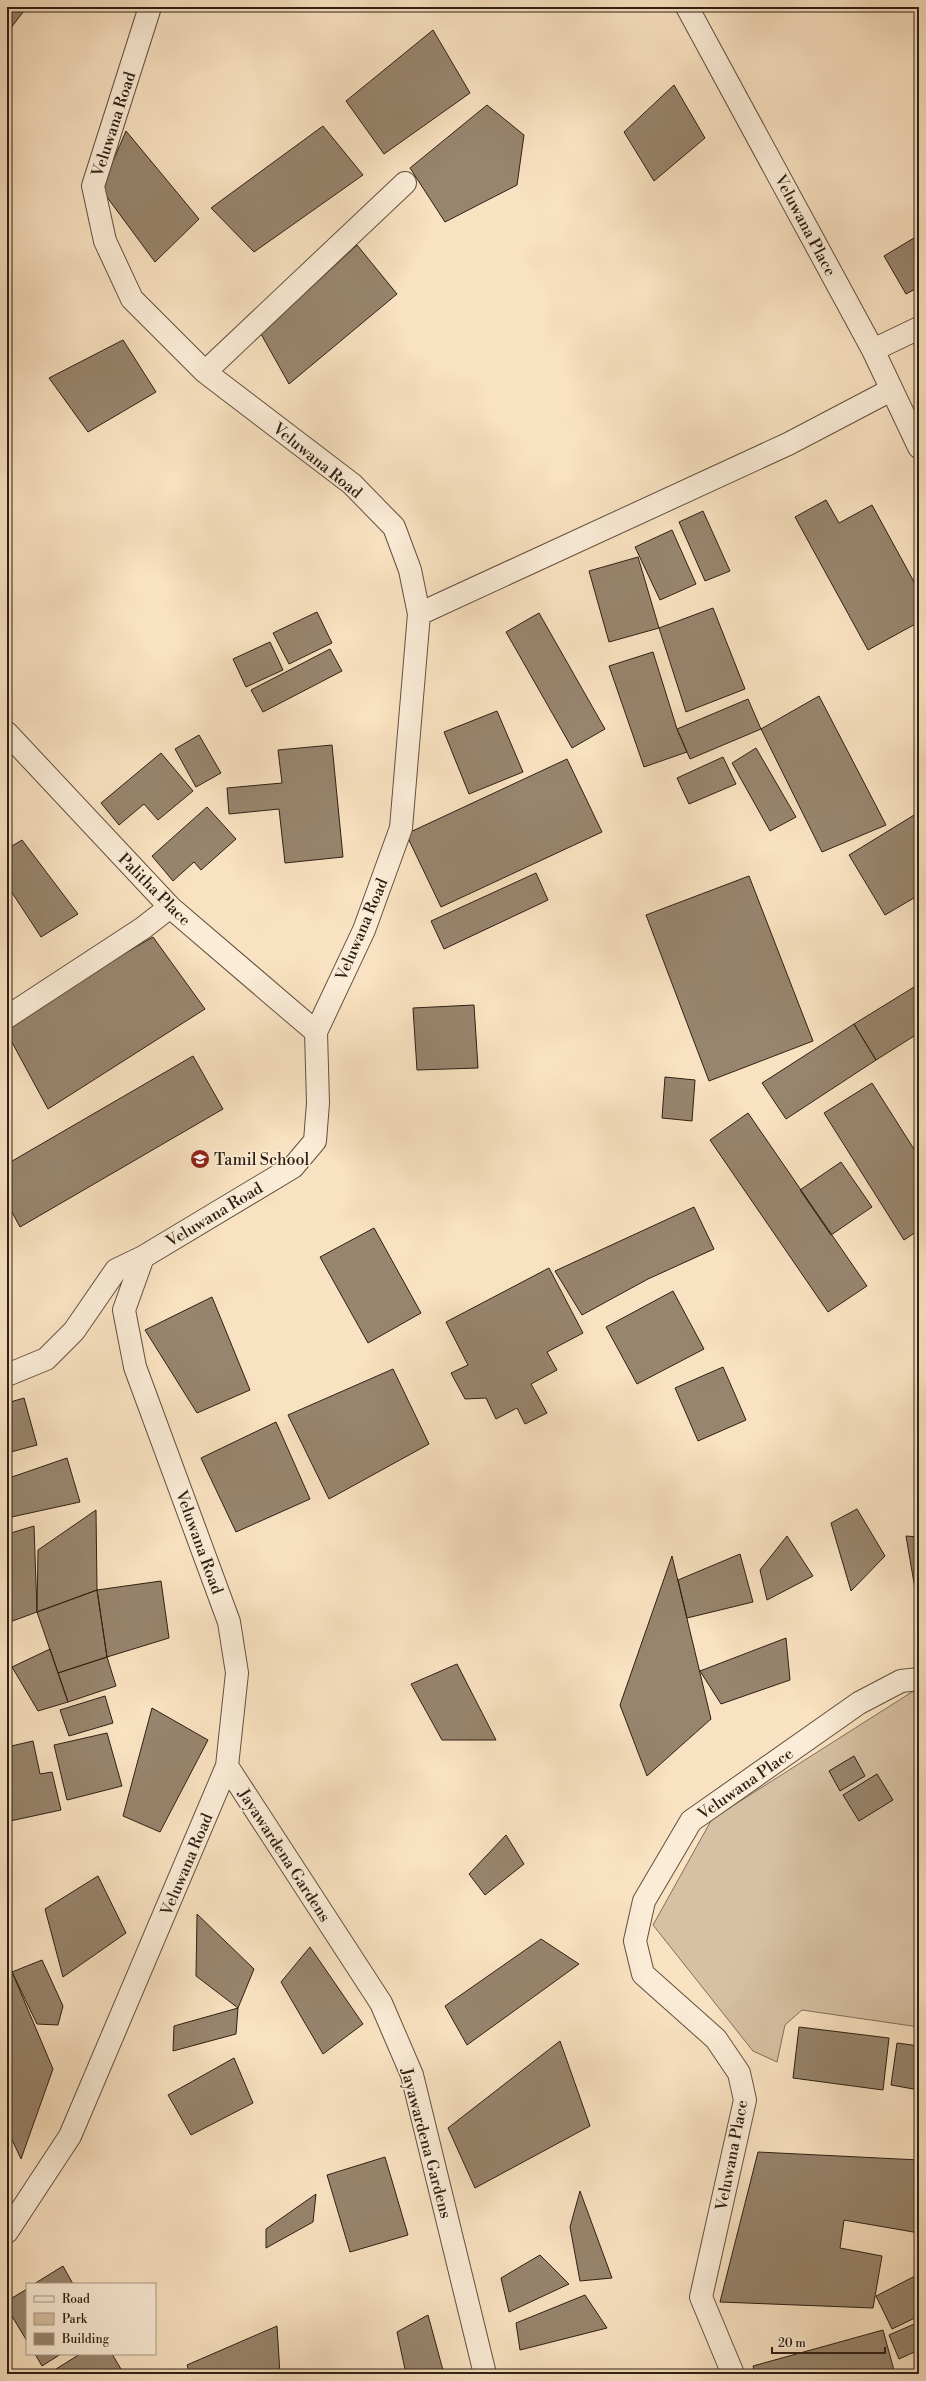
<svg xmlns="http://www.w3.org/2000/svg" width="926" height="2381" viewBox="0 0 926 2381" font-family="'Libre Bodoni',serif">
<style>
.green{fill:#d7c1a4;stroke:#83705c}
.building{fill:#98856e;stroke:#2f2014}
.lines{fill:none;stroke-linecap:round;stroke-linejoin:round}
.minor-casing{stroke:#62503f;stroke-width:24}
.minor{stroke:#fbecd7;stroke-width:22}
.labels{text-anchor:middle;stroke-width:3;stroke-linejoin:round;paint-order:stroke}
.street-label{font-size:16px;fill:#2f2014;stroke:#fbecd7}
.poi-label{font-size:16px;fill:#2f2014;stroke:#fbecd7;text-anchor:start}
</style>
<rect width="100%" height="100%" fill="#f9e2c1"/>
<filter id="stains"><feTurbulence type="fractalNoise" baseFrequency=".005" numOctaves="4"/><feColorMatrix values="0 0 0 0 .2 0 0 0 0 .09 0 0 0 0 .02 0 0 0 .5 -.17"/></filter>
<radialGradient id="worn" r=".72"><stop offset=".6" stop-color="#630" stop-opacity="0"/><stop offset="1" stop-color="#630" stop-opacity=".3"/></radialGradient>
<path class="green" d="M 919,1689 L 919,2027 L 802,2010 L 785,2025 L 777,2062 L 753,2051 L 653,1925 L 712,1819 L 915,1690 Z"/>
<path class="building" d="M 7,7 L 27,7 L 7,33 Z
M 433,30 L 470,93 L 384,154 L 346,101 Z
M 674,85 L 705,138 L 654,181 L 624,132 Z
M 487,105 L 524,135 L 517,185 L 445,222 L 410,168 Z
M 323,126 L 363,175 L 254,252 L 211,208 Z
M 126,131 L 199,219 L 155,262 L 101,189 Z
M 919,235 L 919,287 L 906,294 L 884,256 Z
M 357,245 L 397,294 L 289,384 L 261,334 Z
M 123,340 L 156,392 L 88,432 L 49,378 Z
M 826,500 L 839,523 L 872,505 L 919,591 L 919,622 L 868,650 L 795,517 Z
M 703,511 L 730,571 L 705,581 L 679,522 Z
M 672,530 L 696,584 L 660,600 L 635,547 Z
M 638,557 L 659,628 L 609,642 L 589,571 Z
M 713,608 L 745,689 L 686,712 L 659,628 Z
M 317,612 L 332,643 L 289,664 L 273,633 Z
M 539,613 L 605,729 L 572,748 L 506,632 Z
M 270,642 L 283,670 L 246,687 L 233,659 Z
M 330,649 L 342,671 L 263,712 L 251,690 Z
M 653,652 L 677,729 L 687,752 L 644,767 L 609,666 Z
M 819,696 L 886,825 L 822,852 L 761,729 Z
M 748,699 L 761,729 L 690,759 L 677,729 Z
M 497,711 L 523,772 L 469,794 L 444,732 Z
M 199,735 L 221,773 L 196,787 L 175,749 Z
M 332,745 L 343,857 L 285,863 L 279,809 L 229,814 L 227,788 L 282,783 L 278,750 Z
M 756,748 L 796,817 L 770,831 L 732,763 Z
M 161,753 L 193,791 L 158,820 L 144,804 L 119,825 L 101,803 Z
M 723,757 L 736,784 L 689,804 L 677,778 Z
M 567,759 L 602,832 L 441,907 L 406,834 Z
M 207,807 L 236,839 L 201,870 L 194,862 L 173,881 L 152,856 Z
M 919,812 L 919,895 L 885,915 L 849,855 Z
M 22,840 L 78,914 L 41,937 L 7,885 L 7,849 Z
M 536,873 L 548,900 L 444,949 L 431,921 Z
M 749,876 L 813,1041 L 709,1081 L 646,915 Z
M 153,937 L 205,1009 L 48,1109 L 7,1033 L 7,1021 Z
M 919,984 L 919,1033 L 876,1060 L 854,1024 Z
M 474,1005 L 478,1068 L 417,1070 L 413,1008 Z
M 854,1024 L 876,1060 L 786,1119 L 762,1083 Z
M 193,1056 L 223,1109 L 20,1227 L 7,1203 L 7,1164 Z
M 665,1077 L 695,1080 L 692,1121 L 662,1118 Z
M 872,1083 L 919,1157 L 919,1230 L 904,1240 L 824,1113 Z
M 748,1113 L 867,1286 L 828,1312 L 710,1140 Z
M 841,1162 L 872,1207 L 831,1235 L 800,1190 Z
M 694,1207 L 714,1249 L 648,1279 L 582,1315 L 555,1271 Z
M 374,1228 L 421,1313 L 368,1343 L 320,1257 Z
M 549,1268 L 583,1333 L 547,1352 L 557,1370 L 531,1384 L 547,1413 L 525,1424 L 517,1408 L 496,1419 L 486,1398 L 465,1399 L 451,1373 L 468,1365 L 446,1322 Z
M 673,1291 L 704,1349 L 637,1384 L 606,1327 Z
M 212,1297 L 250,1390 L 197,1413 L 145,1330 Z
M 723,1367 L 746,1420 L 698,1441 L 675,1388 Z
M 393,1369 L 429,1444 L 329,1499 L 288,1415 Z
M 24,1398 L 37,1445 L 7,1453 L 7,1403 Z
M 276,1422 L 310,1499 L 236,1532 L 201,1458 Z
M 67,1458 L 80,1502 L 7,1518 L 9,1478 Z
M 857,1509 L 885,1556 L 851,1591 L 831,1523 Z
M 96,1510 L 97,1590 L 37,1612 L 38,1550 Z
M 34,1526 L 37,1612 L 7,1623 L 11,1533 Z
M 787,1536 L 813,1576 L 767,1600 L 760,1570 Z
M 906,1536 L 919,1537 L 919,1591 L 915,1589 Z
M 740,1554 L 753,1602 L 687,1618 L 678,1580 Z
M 672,1556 L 711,1719 L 647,1776 L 620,1705 Z
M 161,1581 L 169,1638 L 107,1657 L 97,1590 Z
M 97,1590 L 107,1657 L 58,1673 L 37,1612 Z
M 786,1638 L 790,1680 L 721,1704 L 700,1671 Z
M 50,1649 L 68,1702 L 38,1711 L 12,1667 Z
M 107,1657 L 116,1686 L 68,1702 L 58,1673 Z
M 457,1664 L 496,1740 L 442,1740 L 411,1684 Z
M 105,1696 L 113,1723 L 69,1736 L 60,1710 Z
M 152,1708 L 208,1740 L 160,1832 L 123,1816 Z
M 107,1733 L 122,1786 L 67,1800 L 54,1745 Z
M 33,1741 L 40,1774 L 52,1772 L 61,1810 L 10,1821 L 7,1808 L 7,1747 Z
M 854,1756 L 865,1776 L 840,1791 L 829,1771 Z
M 877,1774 L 893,1800 L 859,1821 L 843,1795 Z
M 506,1835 L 524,1864 L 485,1895 L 469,1874 Z
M 98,1876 L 126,1933 L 63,1977 L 45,1909 Z
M 197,1914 L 254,1969 L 238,2008 L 196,1976 Z
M 541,1939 L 579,1964 L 467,2045 L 445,2006 Z
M 310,1947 L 363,2024 L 323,2054 L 281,1982 Z
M 7,1960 L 53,2069 L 21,2159 L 7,2129 Z
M 42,1960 L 63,2006 L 58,2025 L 37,2024 L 12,1972 Z
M 238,2008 L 236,2034 L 173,2051 L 174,2026 Z
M 799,2027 L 889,2038 L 883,2090 L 793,2078 Z
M 560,2041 L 590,2126 L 475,2188 L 448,2128 Z
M 897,2043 L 919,2046 L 919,2090 L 891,2085 Z
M 234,2058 L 253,2103 L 191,2135 L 168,2095 Z
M 758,2152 L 919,2160 L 919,2233 L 844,2220 L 840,2248 L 882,2256 L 873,2308 L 720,2302 Z
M 385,2157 L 408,2235 L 350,2252 L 327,2175 Z
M 580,2191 L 612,2278 L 580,2281 L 570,2227 Z
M 316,2194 L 313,2222 L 266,2248 L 266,2229 Z
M 540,2255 L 569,2284 L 509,2312 L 501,2278 Z
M 63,2266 L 73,2284 L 34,2284 Z
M 919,2274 L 919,2316 L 892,2329 L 876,2296 Z
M 27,2289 L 27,2341 L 7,2308 L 7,2301 Z
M 585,2295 L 607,2328 L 520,2350 L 516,2323 Z
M 428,2315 L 444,2374 L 406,2374 L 397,2332 Z
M 919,2322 L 919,2350 L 899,2359 L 889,2335 Z
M 277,2326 L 280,2374 L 190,2374 L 187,2365 Z
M 883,2330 L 895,2374 L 755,2374 L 753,2366 Z
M 35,2354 L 61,2354 L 42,2366 Z
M 80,2354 L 112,2354 L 124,2374 L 48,2374 Z"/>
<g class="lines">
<defs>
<path id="minor" d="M 687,7 L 873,350 L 919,447
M 873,350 L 919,328
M 205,372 L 405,183
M 419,614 L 788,444 L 891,390
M 7,733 L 170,907 L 316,1032
M 7,1017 L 143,928 L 170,907
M 7,1375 L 46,1359 L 74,1331 L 116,1270 L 143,1257
M 227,1766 L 381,2003 L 412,2075 L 485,2374
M 7,2232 L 70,2136 L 227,1766 L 237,1673 L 229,1622 L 135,1367 L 124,1310 L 143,1257 L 293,1167 L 315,1141 L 318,1103 L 316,1032 L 364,930 L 401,828 L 419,614 L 410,570 L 394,527 L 352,484 L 205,372 L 132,299 L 105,241 L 93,186 L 150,7
M 733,2374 L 701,2297 L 745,2100 L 739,2073 L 716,2039 L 643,1974 L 635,1941 L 644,1901 L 691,1821 L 859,1703 L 901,1681 L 919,1679"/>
</defs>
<use href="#minor" class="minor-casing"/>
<use href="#minor" class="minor"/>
</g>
<defs>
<symbol id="school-disc" viewBox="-11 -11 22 22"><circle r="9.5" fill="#8f2418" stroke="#fbecd7"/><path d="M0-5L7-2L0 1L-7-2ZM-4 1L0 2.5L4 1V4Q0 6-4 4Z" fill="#fff"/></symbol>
</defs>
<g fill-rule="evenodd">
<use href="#school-disc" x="189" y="1148" width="22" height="22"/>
</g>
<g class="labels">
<g class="street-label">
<text transform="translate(113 124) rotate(-72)" y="6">Veluwana Road</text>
<text transform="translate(806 225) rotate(62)" y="6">Veluwana Place</text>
<text transform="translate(318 460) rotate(39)" y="6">Veluwana Road</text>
<text transform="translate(155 889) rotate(45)" y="6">Palitha Place</text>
<text transform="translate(361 929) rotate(-67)" y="6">Veluwana Road</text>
<text transform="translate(214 1214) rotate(-31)" y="6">Veluwana Road</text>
<text transform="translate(200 1542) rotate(70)" y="6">Veluwana Road</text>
<text transform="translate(745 1783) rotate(-35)" y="6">Veluwana Place</text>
<text transform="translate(285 1855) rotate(57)" y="6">Jayawardena Gardens</text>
<text transform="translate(186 1864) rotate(-67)" y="6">Veluwana Road</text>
<text transform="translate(427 2143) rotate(75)" y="6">Jayawardena Gardens</text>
<text transform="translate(731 2155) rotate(-79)" y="6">Veluwana Place</text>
</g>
<g class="poi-label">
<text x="214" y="1165">Tamil School</text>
</g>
</g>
<rect width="926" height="2381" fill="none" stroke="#f9e2c1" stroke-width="24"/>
<rect x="8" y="8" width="910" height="2365" fill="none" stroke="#2f2014" stroke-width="2"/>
<rect x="12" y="12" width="902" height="2357" fill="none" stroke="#2f2014"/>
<rect x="26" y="2283" width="130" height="72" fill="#fbecd7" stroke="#a99a89"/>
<rect x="34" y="2296" width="20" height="6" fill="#fbecd7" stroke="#a99a89"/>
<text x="62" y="2303" font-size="12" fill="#2f2014">Road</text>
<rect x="34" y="2313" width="20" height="12" fill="#d7c1a4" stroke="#a99a89"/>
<text x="62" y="2323" font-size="12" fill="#2f2014">Park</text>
<rect x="34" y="2333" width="20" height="12" fill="#98856e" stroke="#a99a89"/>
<text x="62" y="2343" font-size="12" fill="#2f2014">Building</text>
<path d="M772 2347v6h113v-6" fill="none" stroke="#2f2014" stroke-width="2"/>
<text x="778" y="2347" font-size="12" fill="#2f2014" stroke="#fbecd7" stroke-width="3" paint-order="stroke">20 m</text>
<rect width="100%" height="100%" filter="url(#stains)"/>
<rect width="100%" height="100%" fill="url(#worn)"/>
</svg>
